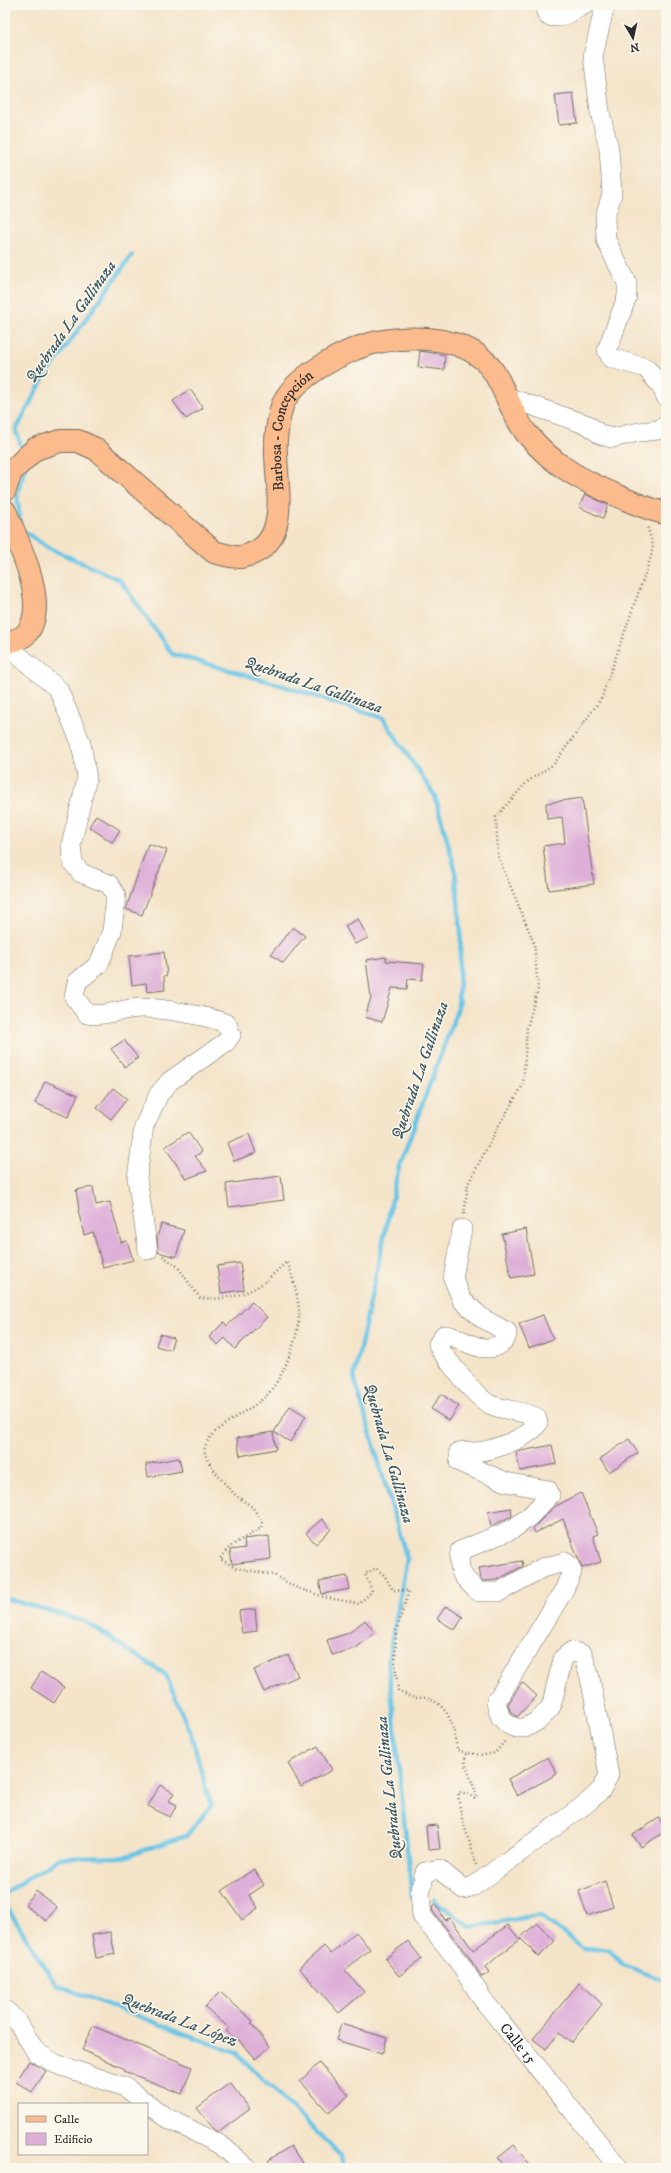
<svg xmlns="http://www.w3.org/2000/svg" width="671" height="2173" viewBox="0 0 671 2173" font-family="'IM FELL DW Pica',serif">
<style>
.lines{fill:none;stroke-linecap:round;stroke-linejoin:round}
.stream{stroke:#69c5e7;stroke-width:4.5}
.building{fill:#deb0d9}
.minor-casing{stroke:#716c62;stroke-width:20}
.major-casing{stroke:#716c62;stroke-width:24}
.path{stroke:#716c62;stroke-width:2.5;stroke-dasharray:1 3;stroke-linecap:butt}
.minor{stroke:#fff;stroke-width:19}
.major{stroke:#fbbb8d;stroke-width:22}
.labels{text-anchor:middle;stroke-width:3;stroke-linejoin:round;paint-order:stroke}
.street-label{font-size:15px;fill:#2b2b2b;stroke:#fbf7ec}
.water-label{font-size:16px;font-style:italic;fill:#3e5963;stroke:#fbf7ec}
</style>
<rect width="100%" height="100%" fill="#fbf7ec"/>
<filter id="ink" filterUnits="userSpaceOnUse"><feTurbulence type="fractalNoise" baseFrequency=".025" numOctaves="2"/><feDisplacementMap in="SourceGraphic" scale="8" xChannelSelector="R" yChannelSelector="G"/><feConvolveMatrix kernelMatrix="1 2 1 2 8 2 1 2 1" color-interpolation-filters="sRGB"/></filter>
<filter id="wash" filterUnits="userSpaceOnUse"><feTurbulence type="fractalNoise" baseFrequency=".012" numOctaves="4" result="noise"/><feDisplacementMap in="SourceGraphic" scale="16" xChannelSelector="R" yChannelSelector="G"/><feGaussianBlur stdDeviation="0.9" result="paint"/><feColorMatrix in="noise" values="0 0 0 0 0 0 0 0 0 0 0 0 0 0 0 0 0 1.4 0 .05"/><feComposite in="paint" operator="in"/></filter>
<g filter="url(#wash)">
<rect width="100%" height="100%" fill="#f4e4c9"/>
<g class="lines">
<path class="stream" d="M 21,446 L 16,430 L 43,379 L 132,255
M 20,521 L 17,495 L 25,470
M 22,530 L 47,547 L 120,580 L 172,654 L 271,682 L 383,718 L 435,796 L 455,869 L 461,933 L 458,1008 L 399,1167 L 354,1377 L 407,1559 L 388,1661 L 412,1897
M 5,1598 L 86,1622 L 166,1675 L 192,1737 L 211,1806 L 186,1836 L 124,1857 L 60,1858 L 5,1893
M 434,1900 L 471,1927 L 539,1915 L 584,1948 L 610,1950 L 623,1965 L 666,1981
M 5,1904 L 56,1985 L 236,2053 L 342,2157 L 345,2168"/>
</g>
<g id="blocks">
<path class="building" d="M 573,93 L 577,123 L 559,125 L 555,95 Z
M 420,351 L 445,355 L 444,370 L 418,367 Z
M 190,389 L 203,408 L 186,419 L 173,401 Z
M 585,494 L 608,505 L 603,518 L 579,507 Z
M 582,798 L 594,884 L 549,890 L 543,846 L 565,843 L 562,817 L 547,819 L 546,803 Z
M 96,815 L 120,830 L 112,842 L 89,827 Z
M 148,844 L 167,850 L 142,915 L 126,909 Z
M 358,919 L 368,938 L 355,944 L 345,926 Z
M 293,927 L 305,936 L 283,963 L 271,954 Z
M 164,952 L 167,975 L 164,976 L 165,990 L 147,992 L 146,983 L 132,985 L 129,956 Z
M 386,957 L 386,961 L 424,964 L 422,980 L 408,979 L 407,989 L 392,988 L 382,1022 L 365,1017 L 371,997 L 366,960 Z
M 124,1040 L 138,1058 L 125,1067 L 111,1049 Z
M 45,1081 L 78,1095 L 68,1117 L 35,1103 Z
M 113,1088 L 127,1099 L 111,1119 L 97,1108 Z
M 188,1132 L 202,1152 L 195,1156 L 207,1171 L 186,1179 L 165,1147 Z
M 249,1134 L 256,1153 L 234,1161 L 227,1143 Z
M 281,1176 L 284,1200 L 229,1207 L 226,1184 Z
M 93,1187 L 96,1205 L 110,1202 L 121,1242 L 127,1241 L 133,1260 L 103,1268 L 93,1232 L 84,1235 L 78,1210 L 79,1210 L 76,1190 Z
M 161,1224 L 184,1230 L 176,1257 L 158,1252 L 157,1237 Z
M 526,1229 L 534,1274 L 511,1278 L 502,1234 Z
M 240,1263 L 244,1290 L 221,1293 L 217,1266 Z
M 252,1302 L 267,1317 L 235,1349 L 225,1338 L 218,1345 L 209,1337 L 224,1322 L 227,1326 Z
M 543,1315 L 553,1339 L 529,1348 L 519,1324 Z
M 160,1334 L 174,1338 L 170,1350 L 156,1346 Z
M 441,1394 L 459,1406 L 449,1421 L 431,1409 Z
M 290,1406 L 306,1416 L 290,1442 L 274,1432 Z
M 273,1432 L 276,1449 L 240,1456 L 237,1438 Z
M 629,1439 L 638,1453 L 609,1472 L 600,1459 Z
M 552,1445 L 556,1464 L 520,1471 L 516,1452 Z
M 179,1458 L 182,1471 L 148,1477 L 146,1464 Z
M 581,1493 L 598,1534 L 593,1536 L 601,1562 L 582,1568 L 563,1519 L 535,1533 L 533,1528 L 554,1507 Z
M 511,1508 L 512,1516 L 491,1526 L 488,1512 Z
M 322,1519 L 331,1529 L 316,1544 L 306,1533 Z
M 269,1536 L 271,1559 L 232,1564 L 230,1550 L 245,1548 L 244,1539 Z
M 522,1561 L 523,1566 L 497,1580 L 483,1581 L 481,1579 L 479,1568 Z
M 347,1576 L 350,1589 L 322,1594 L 319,1581 Z
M 446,1606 L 463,1617 L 455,1630 L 437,1619 Z
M 255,1609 L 257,1631 L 242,1633 L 239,1611 Z
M 365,1620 L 375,1633 L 356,1648 L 332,1655 L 327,1640 L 349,1633 Z
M 288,1655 L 298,1676 L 264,1692 L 254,1670 Z
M 41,1672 L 64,1687 L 54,1703 L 31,1688 Z
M 522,1682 L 537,1696 L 517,1717 L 510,1711 L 508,1704 Z
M 318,1746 L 332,1770 L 301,1787 L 288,1763 Z
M 548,1757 L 557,1774 L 517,1796 L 508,1779 Z
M 160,1785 L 174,1793 L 169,1801 L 177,1805 L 170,1817 L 148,1806 Z
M 659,1818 L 666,1831 L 641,1847 L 633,1835 Z
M 437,1825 L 440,1849 L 428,1850 L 426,1826 Z
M 254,1869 L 264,1885 L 249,1895 L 258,1908 L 242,1920 L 222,1891 Z
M 605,1881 L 613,1907 L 587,1916 L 579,1891 Z
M 36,1891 L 57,1907 L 46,1921 L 25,1905 Z
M 436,1904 L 445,1920 L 450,1918 L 473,1950 L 508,1925 L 520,1940 L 498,1956 L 486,1967 L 490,1972 L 482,1977 L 465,1951 L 433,1912 L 432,1906 Z
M 537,1923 L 555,1941 L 539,1957 L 520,1938 Z
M 110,1932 L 115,1954 L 96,1958 L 92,1935 Z
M 356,1932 L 370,1949 L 345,1970 L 364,1992 L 339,2013 L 299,1968 L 324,1946 L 331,1954 Z
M 408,1941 L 422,1959 L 399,1976 L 385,1959 Z
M 579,1983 L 602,2004 L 571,2043 L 559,2033 L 546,2049 L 533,2039 Z
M 220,1992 L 253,2021 L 251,2023 L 270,2047 L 255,2059 L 237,2038 L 236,2040 L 226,2031 L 229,2028 L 205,2007 Z
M 341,2024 L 387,2038 L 382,2054 L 336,2040 Z
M 93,2026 L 192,2067 L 182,2094 L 124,2071 L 125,2069 L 82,2050 Z
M 29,2061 L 46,2071 L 32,2092 L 16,2082 Z
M 319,2063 L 349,2095 L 329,2113 L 300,2081 Z
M 230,2083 L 250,2109 L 219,2132 L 214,2129 L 197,2108 Z
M 514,2145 L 532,2168 L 506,2168 L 498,2158 Z
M 291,2146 L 305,2168 L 273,2168 L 268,2160 Z"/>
</g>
</g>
<g filter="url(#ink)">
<use href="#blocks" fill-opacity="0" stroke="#716c62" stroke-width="1"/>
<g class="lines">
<defs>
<g id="minor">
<path d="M 548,5 L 546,12 L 548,16 C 561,20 572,11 584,5"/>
<path d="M 605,5 L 593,56 L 600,112 L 609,149 L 612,194 L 605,216 L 606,240 L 627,283 L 627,297 L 607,350 L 611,358 L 646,368 L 662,387 L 666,397"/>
<path d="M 507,397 L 588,425 L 601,435 L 612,438 L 639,432 L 658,430 L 666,425"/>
<path d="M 5,644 L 58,689 L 81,743 L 87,778 L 71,845 L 73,863 L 81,873 L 109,884 L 116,895 L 112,931 L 99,964 L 77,982 L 74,997 L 87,1014 C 106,1017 122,1008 142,1008 C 161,1008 210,1016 227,1024 L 231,1035 L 226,1042 L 170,1081 L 159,1094 L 144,1126 L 137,1178 L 148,1250"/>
<path id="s1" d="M 462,1229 L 453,1278 L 462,1300 L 482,1318 L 507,1332 C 507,1342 496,1349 485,1348 C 470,1348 458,1335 444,1335 L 438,1344 L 441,1351 C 452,1365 477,1401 494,1406 C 508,1411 523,1411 536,1417 L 538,1423 C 531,1437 490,1452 474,1452 C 468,1452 465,1450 459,1452 L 459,1462 L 506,1482 L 548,1490 L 550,1495 L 530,1516 L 513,1529 L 460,1551 C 457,1573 463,1578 479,1592 L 499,1592 L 542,1568 L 565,1562 L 569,1565 L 572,1572 L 564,1590 L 496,1702 L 500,1716 L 507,1724 L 516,1728 L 525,1728 L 539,1720 L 551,1707 L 563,1658 L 572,1651 L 583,1655 L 590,1678 L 609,1775 L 601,1790 L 587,1803 L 474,1886 L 463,1889 L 439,1869 L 425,1872 L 420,1894 L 422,1916 L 456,1958 L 484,2001 L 619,2168"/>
<path d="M 5,2010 L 17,2021 L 36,2052 L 56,2064 L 125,2087 L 165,2117 L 221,2145 L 247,2168"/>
</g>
<g id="major">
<path id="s2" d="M 5,490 L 11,472 L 35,449 L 60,441 L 78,441 L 96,449 L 214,552 C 222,554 234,558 241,557 C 297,546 273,478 276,440 C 277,429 279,416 282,406 C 292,377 350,347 378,342 C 416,335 470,336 493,371 C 506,390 512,416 527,434 C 554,466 581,480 618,496 C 634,503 649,510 666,513"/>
<path d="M 5,511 C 17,540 52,607 25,635 C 21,639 11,641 5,643"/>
</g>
</defs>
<use href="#minor" class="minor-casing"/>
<use href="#major" class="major-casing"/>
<path class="path" d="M 464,1214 L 468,1184 L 499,1125 L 523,1085 L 527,1028 L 538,989 L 534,943 L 498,856 L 496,817 L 527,782 L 554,764 L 601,699 L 651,557 L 653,545 L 647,526
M 163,1256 L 177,1266 L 200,1298 C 222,1301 248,1295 266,1281 C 273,1275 279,1268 287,1262 C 292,1272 299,1301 299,1312 C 300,1336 282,1382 264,1398 C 250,1411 200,1432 205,1453 C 207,1464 230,1491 239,1498 C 243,1501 248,1503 252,1507 C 255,1511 259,1517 262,1522 L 261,1528 C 246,1538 229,1543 220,1559 L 236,1568 L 274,1575 L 295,1587 L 324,1597 L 359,1604 L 372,1591 L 365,1574 L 376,1568 L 384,1575 L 393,1590 L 409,1591 L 396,1631 L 395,1662 L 398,1690 C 402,1692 407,1696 412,1697 C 416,1699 422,1697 427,1698 C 451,1706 454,1729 457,1750 L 467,1753
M 476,1865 C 472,1845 456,1809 459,1792 L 468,1794 L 475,1799 L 477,1795 L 467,1769 L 465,1760 L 467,1753 L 484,1755 L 495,1753 L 505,1741"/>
<use href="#minor" class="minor"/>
<use href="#major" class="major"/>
</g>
</g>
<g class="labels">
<g class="street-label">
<text dy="5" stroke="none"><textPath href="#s2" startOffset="450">Barbosa - Concepción</textPath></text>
<text dy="5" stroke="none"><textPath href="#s1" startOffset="1669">Calle 15</textPath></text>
</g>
<g class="water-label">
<text transform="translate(70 321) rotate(-55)" y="6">Quebrada La Gallinaza</text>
<text transform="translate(314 684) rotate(19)" y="6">Quebrada La Gallinaza</text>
<text transform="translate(419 1070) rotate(-71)" y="6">Quebrada La Gallinaza</text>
<text transform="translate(390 1453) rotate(74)" y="6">Quebrada La Gallinaza</text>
<text transform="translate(388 1788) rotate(-96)" y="6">Quebrada La Gallinaza</text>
<text transform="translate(180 2019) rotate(21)" y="6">Quebrada La López</text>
</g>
</g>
<rect width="671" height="2173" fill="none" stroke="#fbf7ec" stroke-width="20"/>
<rect x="18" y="2103" width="130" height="52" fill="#fbf7ec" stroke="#a8a59f"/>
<rect x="26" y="2116" width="20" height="6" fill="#fbbb8d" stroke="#a8a59f"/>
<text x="54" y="2123" font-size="12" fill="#2b2b2b">Calle</text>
<rect x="26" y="2133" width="20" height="12" fill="#deb0d9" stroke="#a8a59f"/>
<text x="54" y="2143" font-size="12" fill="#2b2b2b">Edificio</text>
<g transform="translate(633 38) rotate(171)" stroke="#fbf7ec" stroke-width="3" paint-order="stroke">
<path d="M0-3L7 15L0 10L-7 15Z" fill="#2b2b2b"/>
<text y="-6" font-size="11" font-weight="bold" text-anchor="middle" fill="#2b2b2b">N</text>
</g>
</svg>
